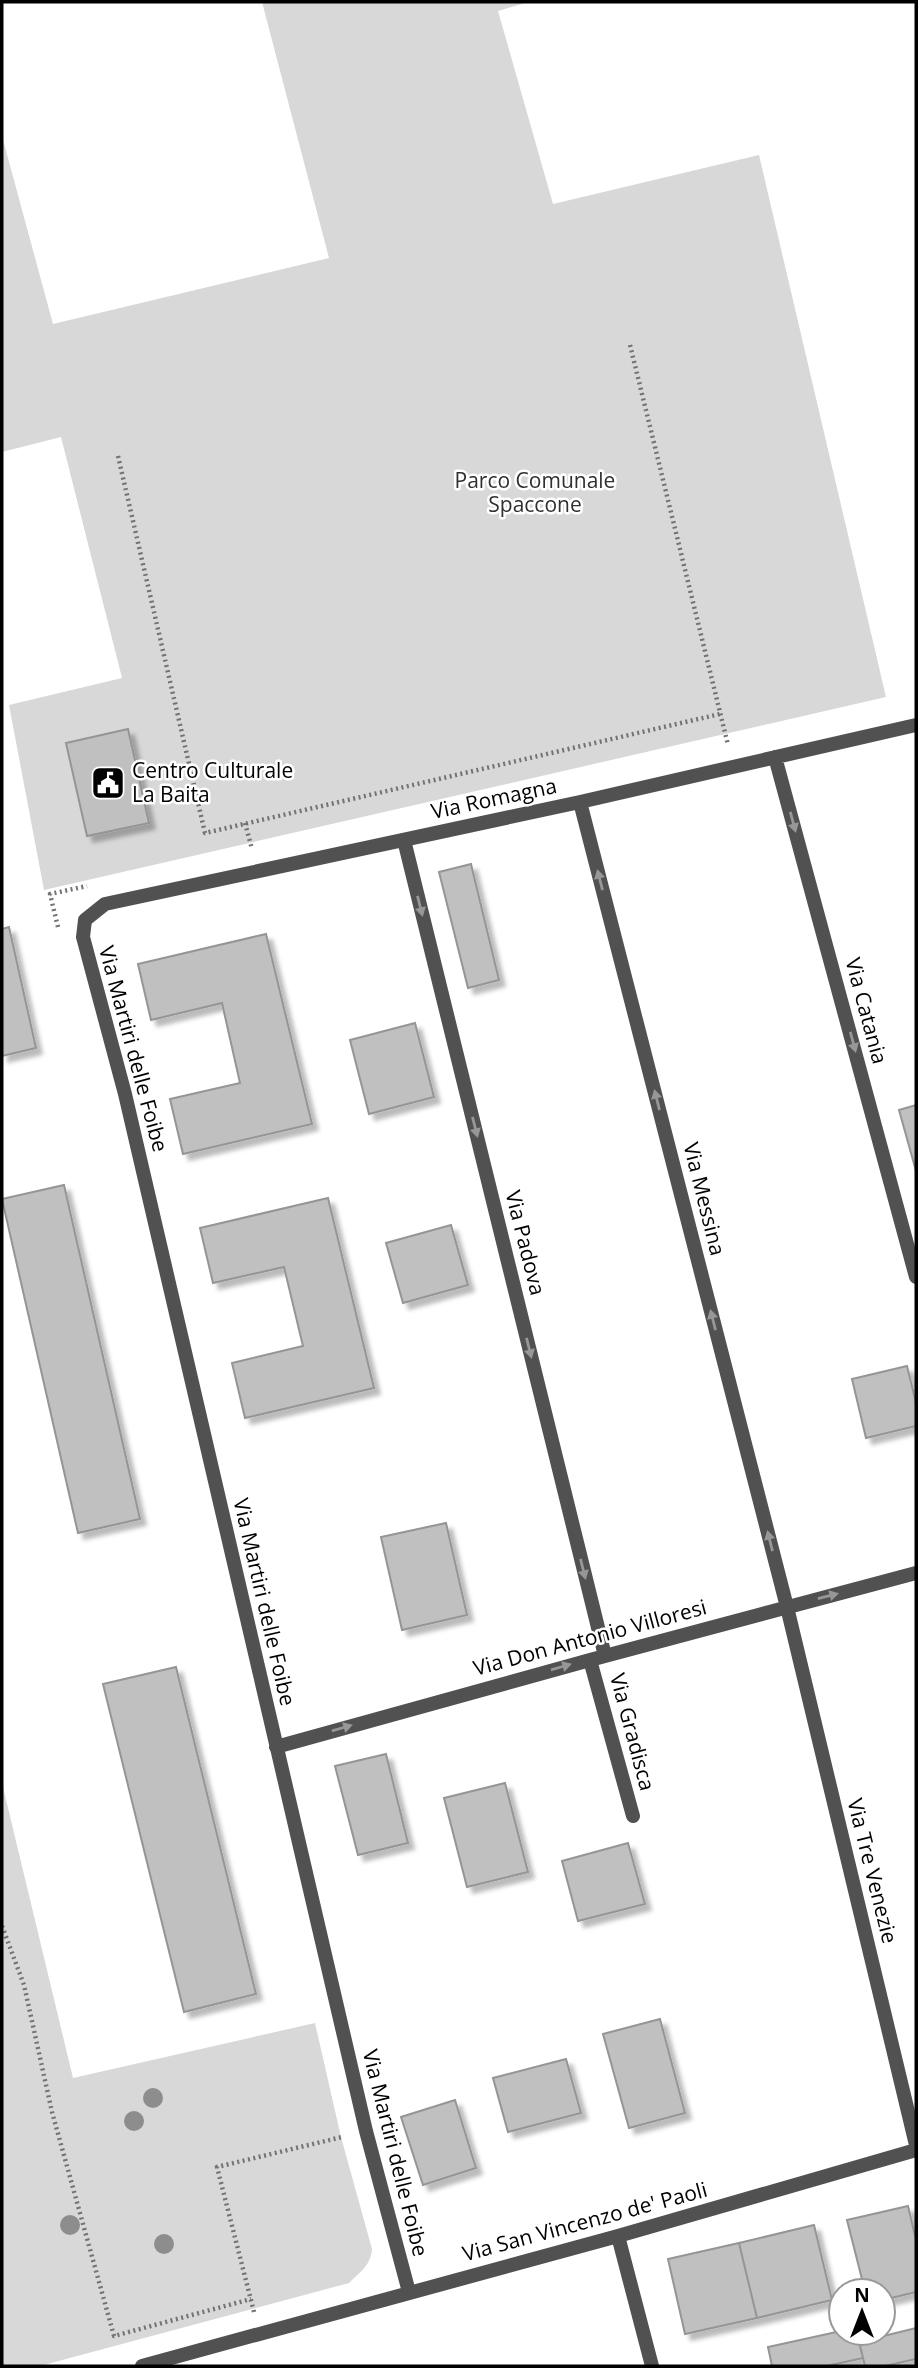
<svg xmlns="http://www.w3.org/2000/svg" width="918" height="2368" viewBox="0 0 918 2368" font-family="'Open Sans',sans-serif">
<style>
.green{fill:#d8d8d8}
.building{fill:#c0c0c0;stroke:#959595;stroke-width:2;filter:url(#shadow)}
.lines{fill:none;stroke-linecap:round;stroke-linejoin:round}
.path{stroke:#737373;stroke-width:4.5;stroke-dasharray:2 3.5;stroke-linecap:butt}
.street{stroke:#515151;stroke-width:14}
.tree{fill:#8d8d8d}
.oneway{fill:#979797}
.labels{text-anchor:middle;stroke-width:5;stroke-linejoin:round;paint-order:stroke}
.park-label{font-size:21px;fill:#2f2f2f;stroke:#fff}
.poi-label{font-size:21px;fill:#000;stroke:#fff;text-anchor:start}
.street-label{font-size:21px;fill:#000;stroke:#fff}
</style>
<defs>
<filter id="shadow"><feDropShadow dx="6" dy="6" stdDeviation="2" flood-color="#0004"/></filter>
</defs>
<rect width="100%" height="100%" fill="#fff"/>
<path class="green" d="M 262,2 L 529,2 L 498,11 L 553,204 L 759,155 L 886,697 L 44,890 L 9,705 L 122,678 L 61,437 L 2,452 L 2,136 L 53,324 L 329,258 Z
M 2,1783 L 73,2078 L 315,2023 L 341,2137 L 372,2249 C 371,2265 360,2272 349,2283 L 40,2366 L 2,2366 Z"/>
<path class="building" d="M 128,729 L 149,823 L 87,836 L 66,743 Z
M 471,864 L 499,980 L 468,988 L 439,872 Z
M 9,927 L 36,1048 L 2,1056 L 2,929 Z
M 266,934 L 312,1124 L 183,1154 L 170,1099 L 240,1083 L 222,1003 L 151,1020 L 138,964 Z
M 415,1023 L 434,1097 L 369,1114 L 350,1040 Z
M 916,1105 L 916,1171 L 899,1110 Z
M 64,1185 L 140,1519 L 78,1533 L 2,1199 Z
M 328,1198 L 374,1388 L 245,1418 L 232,1363 L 303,1346 L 284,1267 L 213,1283 L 200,1228 Z
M 451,1225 L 468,1285 L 403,1303 L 386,1243 Z
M 907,1366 L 916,1403 L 916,1426 L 866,1438 L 852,1379 Z
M 446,1523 L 467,1615 L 402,1630 L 381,1537 Z
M 176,1667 L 256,1994 L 184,2012 L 103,1684 Z
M 386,1754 L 408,1843 L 358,1855 L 335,1766 Z
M 505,1783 L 528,1872 L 467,1887 L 444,1798 Z
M 628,1843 L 645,1904 L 578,1921 L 562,1861 Z
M 660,2019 L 685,2113 L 629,2128 L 603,2034 Z
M 566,2059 L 581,2113 L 508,2132 L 493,2078 Z
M 455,2100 L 476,2168 L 423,2185 L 401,2117 Z
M 908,2206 L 916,2240 L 916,2292 L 883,2300 L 883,2291 L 865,2291 L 847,2220 Z
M 814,2225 L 832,2300 L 757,2318 L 739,2243 Z
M 739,2243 L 757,2318 L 685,2334 L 668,2259 Z
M 916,2328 L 916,2359 L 885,2366 L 865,2366 L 859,2342 Z
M 841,2331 L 841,2333 L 857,2333 L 863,2358 L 827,2366 L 772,2366 L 768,2347 Z"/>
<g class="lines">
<path class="path" d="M 630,345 L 728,745
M 118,456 L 205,833 L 720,714
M 245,823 L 252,849
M 58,927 L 50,894 L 87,886
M 2,1926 L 24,1985 L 52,2112 L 114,2336 L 251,2299
M 254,2312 L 217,2167 L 342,2137"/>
<path class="street" d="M 775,757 L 916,1277
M 580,802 L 787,1607 L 916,2145
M 404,840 L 605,1656
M 590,1660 L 633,1816
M 276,1747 L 590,1660 L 916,1573
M 618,2236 L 652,2366
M 409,2292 L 366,2131 L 125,1094 L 83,937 L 85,920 L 105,904 L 580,802 L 916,725
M 142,2366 L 618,2236 L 916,2150"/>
</g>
<g class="tree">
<circle cx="153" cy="2098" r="10"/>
<circle cx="134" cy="2121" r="10"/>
<circle cx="70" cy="2225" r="10"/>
<circle cx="164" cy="2244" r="10"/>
</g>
<defs><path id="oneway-solid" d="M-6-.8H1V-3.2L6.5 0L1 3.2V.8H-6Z" transform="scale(1.75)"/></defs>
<g class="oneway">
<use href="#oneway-solid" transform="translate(793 822) rotate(75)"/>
<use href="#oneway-solid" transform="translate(600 880) rotate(-104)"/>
<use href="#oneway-solid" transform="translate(420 906) rotate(76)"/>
<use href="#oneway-solid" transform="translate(853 1042) rotate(75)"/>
<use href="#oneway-solid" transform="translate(657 1100) rotate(-104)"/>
<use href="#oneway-solid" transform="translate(475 1127) rotate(76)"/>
<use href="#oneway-solid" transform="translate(713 1320) rotate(-104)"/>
<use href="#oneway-solid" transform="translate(529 1348) rotate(76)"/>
<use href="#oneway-solid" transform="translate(770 1541) rotate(-104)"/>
<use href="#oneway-solid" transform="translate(583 1569) rotate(76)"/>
<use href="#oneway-solid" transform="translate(828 1596) rotate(-14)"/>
<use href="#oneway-solid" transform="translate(561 1667) rotate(-16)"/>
<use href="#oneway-solid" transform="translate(342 1728) rotate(-16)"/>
</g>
<defs>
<symbol id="civic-square" viewBox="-11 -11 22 22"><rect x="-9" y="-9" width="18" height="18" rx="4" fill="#000" stroke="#fff"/><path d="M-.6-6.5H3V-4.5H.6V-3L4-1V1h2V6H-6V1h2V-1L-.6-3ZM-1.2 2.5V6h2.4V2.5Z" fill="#fff"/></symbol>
</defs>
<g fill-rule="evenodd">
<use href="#civic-square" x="89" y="764" width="38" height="38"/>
</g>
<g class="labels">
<g class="park-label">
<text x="535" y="488">Parco Comunale<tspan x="535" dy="24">Spaccone</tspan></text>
</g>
<g class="poi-label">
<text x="132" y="778">Centro Culturale<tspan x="132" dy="24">La Baita</tspan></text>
</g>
<g class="street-label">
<text transform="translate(494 799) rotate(-12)" y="7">Via Romagna</text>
<text transform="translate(866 1011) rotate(75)" y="7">Via Catania</text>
<text transform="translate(133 1049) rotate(75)" y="7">Via Martiri delle Foibe</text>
<text transform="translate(704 1199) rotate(76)" y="7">Via Messina</text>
<text transform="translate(525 1243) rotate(76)" y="7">Via Padova</text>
<text transform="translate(264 1602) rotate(77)" y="7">Via Martiri delle Foibe</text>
<text transform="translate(590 1638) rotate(-15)" y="7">Via Don Antonio Villoresi</text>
<text transform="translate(632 1732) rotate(75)" y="7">Via Gradisca</text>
<text transform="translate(872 1871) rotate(76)" y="7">Via Tre Venezie</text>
<text transform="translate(395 2153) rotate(76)" y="7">Via Martiri delle Foibe</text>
<text transform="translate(585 2222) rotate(-15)" y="7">Via San Vincenzo de' Paoli</text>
</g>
</g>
<rect width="918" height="2368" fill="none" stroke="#000000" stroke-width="7"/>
<g transform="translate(862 2312)"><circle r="33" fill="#ffffff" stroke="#999999" stroke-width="2"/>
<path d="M0-5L12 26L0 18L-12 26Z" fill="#000000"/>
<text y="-10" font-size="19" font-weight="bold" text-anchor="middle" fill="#000000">N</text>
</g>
</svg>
